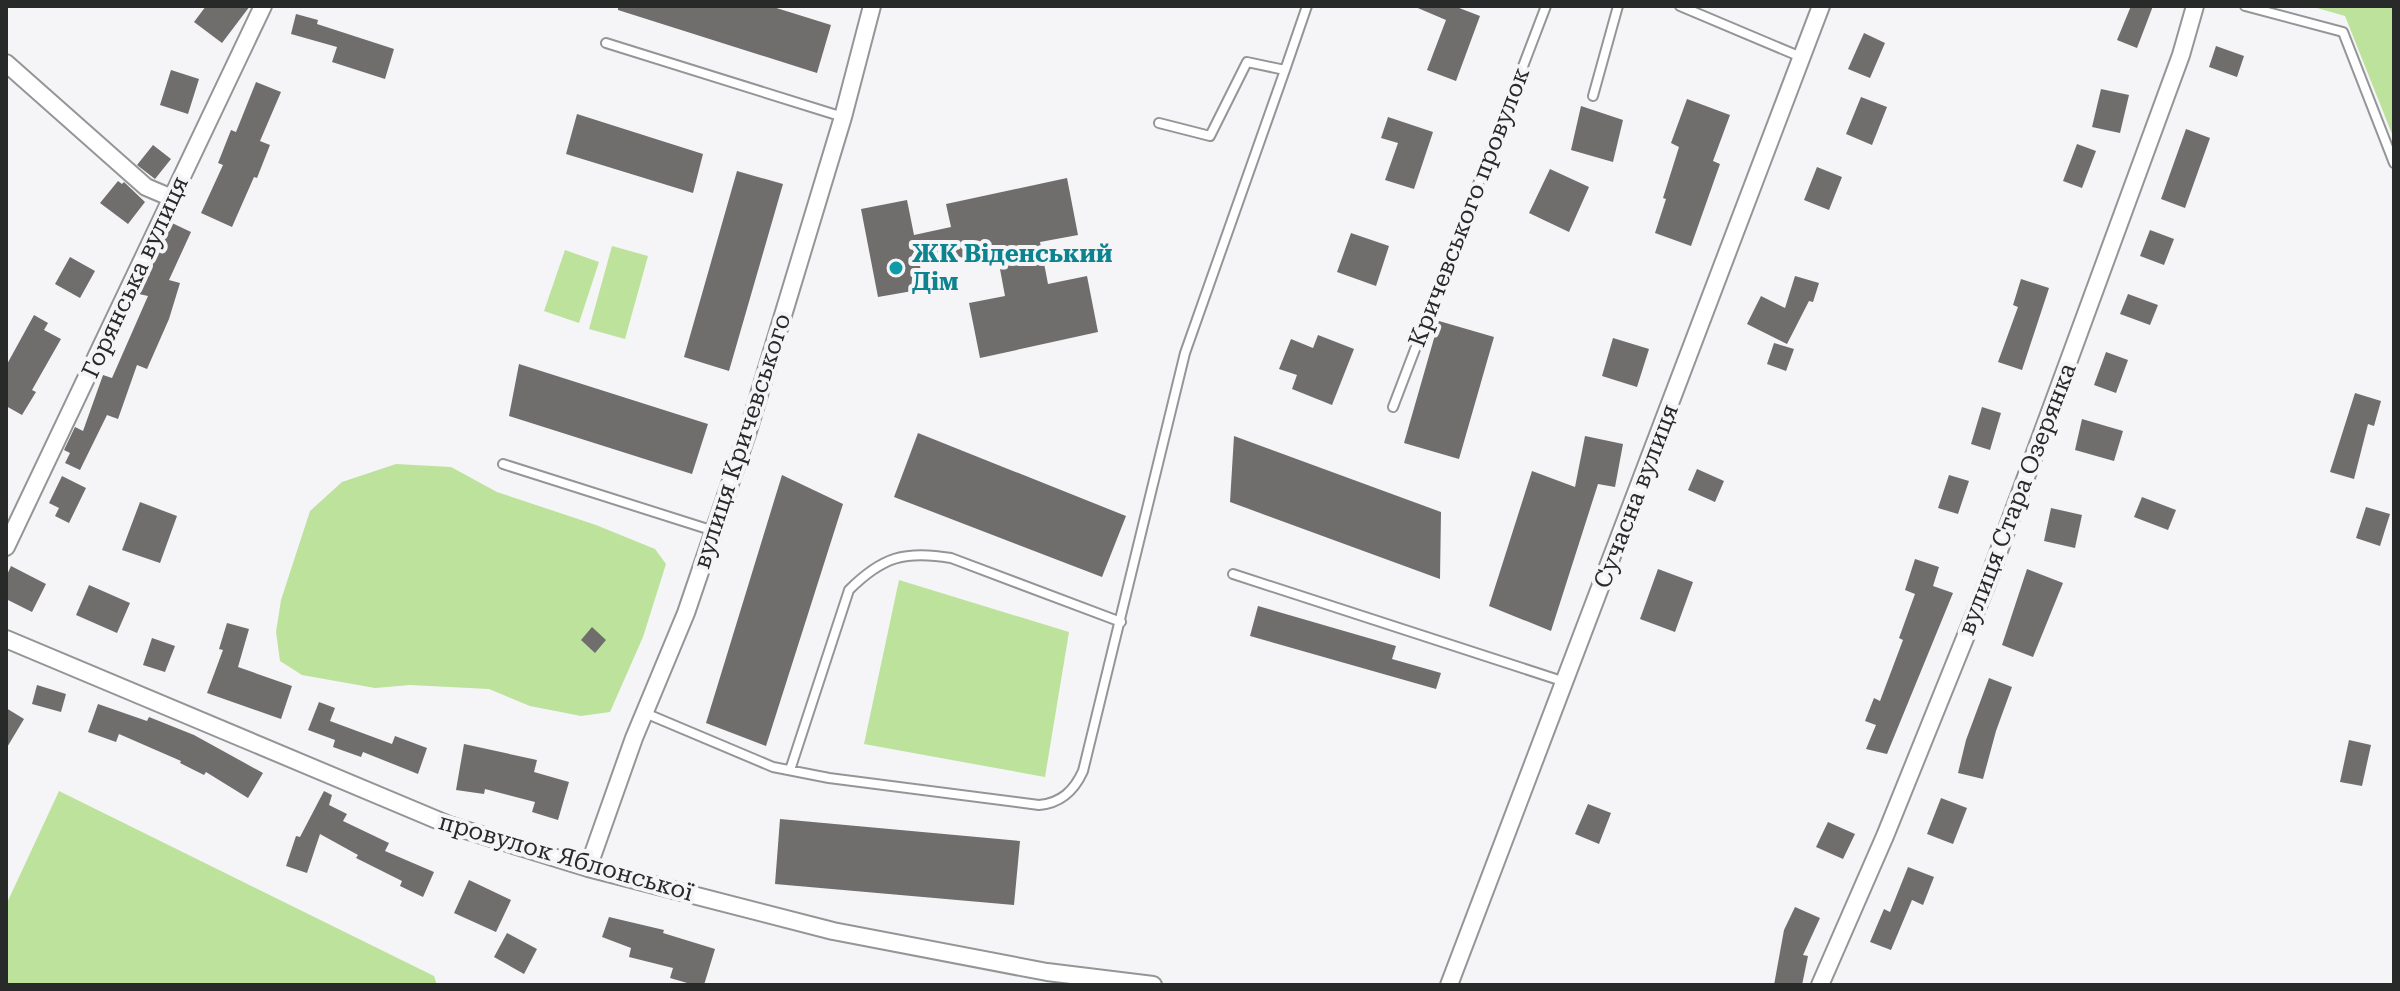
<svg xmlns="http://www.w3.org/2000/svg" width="2400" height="991" viewBox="0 0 2400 991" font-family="'Roboto Serif',serif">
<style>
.green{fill:#bce29c}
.building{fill:#6f6e6d}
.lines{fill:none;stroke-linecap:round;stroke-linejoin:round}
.lane-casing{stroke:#949596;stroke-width:12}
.street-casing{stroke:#949596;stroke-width:20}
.lane{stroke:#fff;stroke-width:8}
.street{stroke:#fff;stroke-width:16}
.culture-dot{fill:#0f9aa8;stroke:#f5f5f7;stroke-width:3}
.labels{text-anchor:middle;stroke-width:8;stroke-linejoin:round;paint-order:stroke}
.street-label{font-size:24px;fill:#282929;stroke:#f5f5f7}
.culture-label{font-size:24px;font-weight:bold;fill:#0d838f;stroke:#f5f5f7;text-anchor:start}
</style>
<rect width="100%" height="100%" fill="#f5f5f7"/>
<path class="green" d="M 2310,6 L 2394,6 L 2394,139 L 2345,16 Z
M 612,246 L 648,256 L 625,339 L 589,329 Z
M 565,250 L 599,262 L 579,323 L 544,311 Z
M 396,464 L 451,467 L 497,492 L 596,525 L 655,549 L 666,564 L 643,637 L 610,712 L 581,716 L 530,706 L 489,689 L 410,685 L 375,688 L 302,675 L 280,661 L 276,632 L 281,600 L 310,511 L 342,482 Z
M 899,580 L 1069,632 L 1045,777 L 864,744 Z
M 59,791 L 434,976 L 437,985 L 6,985 L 6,905 Z"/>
<path class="building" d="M 206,6 L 250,6 L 222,43 L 194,22 Z
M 618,6 L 770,6 L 831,25 L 817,73 L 618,10 Z
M 1413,6 L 1454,6 L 1480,16 L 1456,81 L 1427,70 L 1446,20 Z
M 2131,6 L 2153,6 L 2137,48 L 2117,40 Z
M 296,14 L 318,20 L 317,24 L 394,49 L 385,79 L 332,62 L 337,47 L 291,34 Z
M 1864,33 L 1885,43 L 1870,78 L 1848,69 Z
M 2216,46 L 2244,56 L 2237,77 L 2209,67 Z
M 171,70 L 199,79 L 188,114 L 160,105 Z
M 256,82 L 281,92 L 260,141 L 270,145 L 257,178 L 254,177 L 232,227 L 201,213 L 223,165 L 218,163 L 231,130 L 236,132 Z
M 2101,89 L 2129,95 L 2120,133 L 2092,127 Z
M 1861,97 L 1887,107 L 1872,145 L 1846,134 Z
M 1687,99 L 1730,115 L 1713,161 L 1720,164 L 1691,246 L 1655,233 L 1666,199 L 1663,198 L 1679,147 L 1671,143 Z
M 1581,106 L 1623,120 L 1613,162 L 1571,150 Z
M 577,114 L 703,154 L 693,193 L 566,154 Z
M 1388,117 L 1433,132 L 1414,189 L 1385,180 L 1398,143 L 1381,138 Z
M 2186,129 L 2210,138 L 2185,208 L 2161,199 Z
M 2077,144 L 2096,151 L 2082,188 L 2063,181 Z
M 153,145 L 171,159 L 155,179 L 137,165 Z
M 1817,167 L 1842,177 L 1829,210 L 1804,200 Z
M 1550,169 L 1589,187 L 1569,232 L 1529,213 Z
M 737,171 L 783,184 L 729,371 L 684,357 Z
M 1067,178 L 1078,235 L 1040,242 L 1048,284 L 1087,276 L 1098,332 L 980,358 L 969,303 L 1005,296 L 997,253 L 957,260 L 956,253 L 919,260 L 924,289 L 878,297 L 861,209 L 907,200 L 914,235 L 951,227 L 946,204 Z
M 118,181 L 122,184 L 124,182 L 145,202 L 128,224 L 100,203 Z
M 172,223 L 191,232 L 169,280 L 180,283 L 169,319 L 147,369 L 137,365 L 118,419 L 107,415 L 80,470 L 65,463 L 70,453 L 64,450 L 75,427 L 83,431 L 103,375 L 112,378 L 148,296 L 139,294 Z
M 2150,230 L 2174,239 L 2164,265 L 2140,256 Z
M 1351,233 L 1389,246 L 1376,286 L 1337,272 Z
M 70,257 L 95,271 L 80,298 L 55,284 Z
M 1795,276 L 1819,283 L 1813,302 L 1809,301 L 1787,344 L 1747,324 L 1761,296 L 1785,308 Z
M 2021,279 L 2049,288 L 2022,370 L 1998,362 L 2018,307 L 2013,305 Z
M 2128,294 L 2158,305 L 2150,325 L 2120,314 Z
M 34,315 L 48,323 L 44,330 L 61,339 L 32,390 L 36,392 L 22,415 L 6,406 L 6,366 Z
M 1439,321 L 1494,337 L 1459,459 L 1404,443 Z
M 1318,335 L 1354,349 L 1332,405 L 1292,389 L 1297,375 L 1279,369 L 1291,339 L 1313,348 Z
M 1613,338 L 1649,349 L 1637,387 L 1602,376 Z
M 1774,343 L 1794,349 L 1786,371 L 1767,364 Z
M 2106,352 L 2128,360 L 2116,393 L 2094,385 Z
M 519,364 L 708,424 L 692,474 L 509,416 Z
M 2355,393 L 2381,401 L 2374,426 L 2368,424 L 2354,479 L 2330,472 Z
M 1982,407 L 2001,413 L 1990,450 L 1971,444 Z
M 2082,419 L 2123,431 L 2114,461 L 2075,450 Z
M 918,433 L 1126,516 L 1102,577 L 894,497 Z
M 1234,436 L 1441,512 L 1440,579 L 1230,502 Z
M 1585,436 L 1623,444 L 1615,487 L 1598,484 L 1551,631 L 1489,606 L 1532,471 L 1575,487 Z
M 1697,469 L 1724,481 L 1715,502 L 1688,490 Z
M 782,475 L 843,504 L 766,746 L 706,723 Z
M 1949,475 L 1969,481 L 1958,514 L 1938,508 Z
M 62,476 L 86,488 L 69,523 L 55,516 L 59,508 L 49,503 Z
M 2142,497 L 2176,510 L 2168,530 L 2134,517 Z
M 140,502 L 177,516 L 160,563 L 122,550 Z
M 2366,507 L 2390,514 L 2380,546 L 2356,538 Z
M 2051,508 L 2082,515 L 2075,548 L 2044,541 Z
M 1915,559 L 1939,567 L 1933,586 L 1953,593 L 1887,754 L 1866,749 L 1876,725 L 1865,721 L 1874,698 L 1880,701 L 1903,640 L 1899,638 L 1915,594 L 1905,590 Z
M 11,566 L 46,584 L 32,612 L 6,599 L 6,577 Z
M 1658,569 L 1693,582 L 1675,632 L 1640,619 Z
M 2027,569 L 2063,583 L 2033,657 L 2002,645 Z
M 89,585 L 130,603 L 117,633 L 76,615 Z
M 1258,606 L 1396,646 L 1392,659 L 1441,673 L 1436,689 L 1250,636 Z
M 227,623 L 249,629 L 238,667 L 292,686 L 281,719 L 207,693 L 223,650 L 219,649 Z
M 592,627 L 606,640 L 595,653 L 581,640 Z
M 152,638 L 175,646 L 165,672 L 143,665 Z
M 1989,678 L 2012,687 L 1996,731 L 1983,779 L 1958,773 L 1966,740 Z
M 37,685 L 66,694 L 61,712 L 32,704 Z
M 319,702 L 335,708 L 330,721 L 392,744 L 395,736 L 427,748 L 418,774 L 363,752 L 361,757 L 333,747 L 335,740 L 308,730 Z
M 98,704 L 147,721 L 149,717 L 194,735 L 263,773 L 248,798 L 206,772 L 204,775 L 180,763 L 181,761 L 119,734 L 116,742 L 88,732 Z
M 6,708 L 24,719 L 6,749 Z
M 2349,740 L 2371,745 L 2362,786 L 2340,782 Z
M 464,744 L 537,760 L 534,772 L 569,782 L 558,820 L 532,812 L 535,802 L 485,789 L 484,794 L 456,790 Z
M 324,791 L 332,795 L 329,805 L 347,814 L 343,821 L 389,843 L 385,851 L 434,872 L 423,897 L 400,886 L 402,881 L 356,858 L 358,855 L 320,834 L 307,873 L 286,866 L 296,836 L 300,837 Z
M 1941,798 L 1967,808 L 1953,844 L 1927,834 Z
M 1588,804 L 1611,813 L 1599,844 L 1575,834 Z
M 780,819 L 1020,841 L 1014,905 L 775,884 Z
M 1828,822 L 1855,834 L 1843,859 L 1816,847 Z
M 1908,867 L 1934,877 L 1923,905 L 1912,900 L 1891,950 L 1870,942 L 1884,909 L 1890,912 Z
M 469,880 L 511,900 L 496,932 L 454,913 Z
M 1795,907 L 1820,918 L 1803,955 L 1808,956 L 1802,985 L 1774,985 L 1784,930 Z
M 609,917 L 664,930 L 663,933 L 715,949 L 704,985 L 694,985 L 670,978 L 673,968 L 629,957 L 631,948 L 602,937 Z
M 507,933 L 537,949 L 524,974 L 494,957 Z"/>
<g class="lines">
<defs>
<path id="lane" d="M 1680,6 L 1801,57
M 2245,6 L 2343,32 L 2394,163
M 606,43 L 843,117
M 1593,96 L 1618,6
M 1159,123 L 1210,136 L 1247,62 L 1285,70 L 1307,6
M 1393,407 L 1546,6
M 503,464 L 714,531
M 1233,574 L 1565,682
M 645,713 L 773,767 L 829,778 L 1039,805 C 1061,803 1074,791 1083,771 L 1185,353 L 1285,70
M 790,770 L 849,590 C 882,557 905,550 951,558 L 1121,622"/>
<path id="street" d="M 6,63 L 146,187 L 172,198
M 6,547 L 263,6
M 6,639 L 449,825 L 588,868 L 833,931 L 1047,972 L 1153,985
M 588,868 L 634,738 L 686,613 L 748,431 L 843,117 L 872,6
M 1449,985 L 1821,6
M 1820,985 L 1885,836 L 1986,586 L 2181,55 L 2195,6"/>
</defs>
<use href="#lane" class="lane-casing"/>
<use href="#street" class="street-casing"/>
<use href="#lane" class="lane"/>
<use href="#street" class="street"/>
</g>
<circle class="culture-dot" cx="896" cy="268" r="8"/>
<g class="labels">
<g class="street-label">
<text transform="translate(1469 207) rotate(-69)" y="8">Кричевського провулок</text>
<text transform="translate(135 277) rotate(-65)" y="8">Горянська вулиця</text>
<text transform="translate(742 441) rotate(-72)" y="8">вулиця Кричевського</text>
<text transform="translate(1636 496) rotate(-69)" y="8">Сучасна вулиця</text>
<text transform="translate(2017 499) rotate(-69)" y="8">вулиця Стара Озерянка</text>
<text transform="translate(566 857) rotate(16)" y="8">провулок Яблонської</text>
</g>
<g class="culture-label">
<text x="912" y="262">ЖК Віденський<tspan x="912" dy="28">Дім</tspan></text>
</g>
</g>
<rect width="2400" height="991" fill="none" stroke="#282929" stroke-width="16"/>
</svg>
